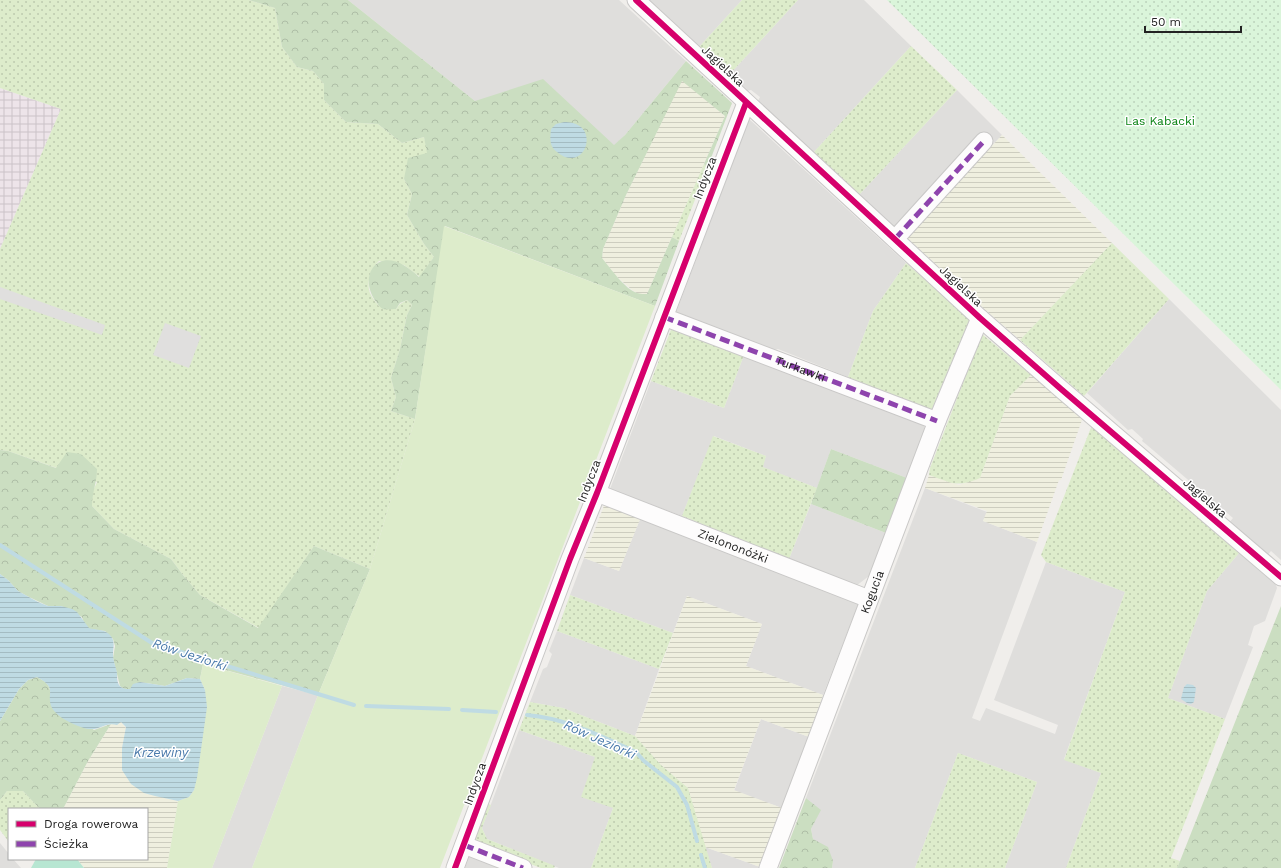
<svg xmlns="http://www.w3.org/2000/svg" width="1281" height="868" viewBox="0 0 1281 868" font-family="'Work Sans',sans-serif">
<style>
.residential{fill:#dfdedc}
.industrial{fill:url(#industrial-grid)}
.farmland{fill:url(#farmland-rules)}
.grass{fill:url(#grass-dots)}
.forest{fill:url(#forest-crowns)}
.park{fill:url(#park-dots)}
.garden{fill:#ddeccb}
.pitch{fill:#b7e6d2}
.parking{fill:#e0dfde}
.water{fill:url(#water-rules)}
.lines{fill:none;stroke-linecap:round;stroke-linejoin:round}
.stream{stroke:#bfdbe3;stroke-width:4}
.minor-casing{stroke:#c9c8c7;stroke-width:19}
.minor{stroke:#fdfcfc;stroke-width:17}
.quiet{stroke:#8e44ad;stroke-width:5;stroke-dasharray:10 5;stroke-linecap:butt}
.cycleway-casing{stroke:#fff;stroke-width:8}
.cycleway{stroke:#d6006c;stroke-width:6}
.labels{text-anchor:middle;stroke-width:3;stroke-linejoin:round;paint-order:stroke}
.street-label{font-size:12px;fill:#222;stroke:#fff}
.park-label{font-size:12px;fill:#0c8416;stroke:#fff}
.water-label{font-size:13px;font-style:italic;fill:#4a7aab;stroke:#fff}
</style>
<defs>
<pattern id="industrial-grid" width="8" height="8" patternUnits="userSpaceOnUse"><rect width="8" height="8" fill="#ede4e9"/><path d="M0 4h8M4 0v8" fill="none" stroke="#cbc3c8"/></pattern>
<pattern id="farmland-rules" width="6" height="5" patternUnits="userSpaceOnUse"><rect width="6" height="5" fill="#efefdf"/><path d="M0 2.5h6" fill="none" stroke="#cdcdbf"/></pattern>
<pattern id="grass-dots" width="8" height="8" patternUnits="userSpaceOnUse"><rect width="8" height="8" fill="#ddeccb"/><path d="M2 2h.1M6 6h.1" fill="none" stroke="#bdcaae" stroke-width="1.8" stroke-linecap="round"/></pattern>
<pattern id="forest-crowns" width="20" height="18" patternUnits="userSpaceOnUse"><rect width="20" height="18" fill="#cbdec1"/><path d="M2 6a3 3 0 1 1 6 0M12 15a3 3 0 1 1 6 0" fill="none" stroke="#aebea6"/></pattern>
<pattern id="park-dots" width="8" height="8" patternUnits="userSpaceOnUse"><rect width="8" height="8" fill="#daf5da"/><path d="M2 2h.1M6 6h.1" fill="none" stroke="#bbd2bb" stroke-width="1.8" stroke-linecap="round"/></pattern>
<pattern id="water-rules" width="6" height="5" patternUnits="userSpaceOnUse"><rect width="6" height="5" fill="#bfdbe3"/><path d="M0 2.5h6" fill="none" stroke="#a4bcc2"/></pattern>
</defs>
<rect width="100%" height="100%" fill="#f0eeeb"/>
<path class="residential" d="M 348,0 L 619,0 L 686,61 L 625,135 L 614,146 L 475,101 Z
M 647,0 L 742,0 L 699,47 Z
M 798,0 L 864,0 L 911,46 L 813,153 L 758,101 L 760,97 L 751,90 L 747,91 L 729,75 Z
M 957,90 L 1002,135 L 909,235 L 896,229 L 859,195 Z
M 749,119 L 906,263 L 873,311 L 848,377 L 778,349 L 774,350 L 676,313 Z
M 1169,299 L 1281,410 L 1281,560 L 1271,551 L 1266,557 L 1228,524 L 1233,518 L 1147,445 L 1142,441 L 1143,439 L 1132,429 L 1128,430 L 1087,393 Z
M 744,355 L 922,423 L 925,428 L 907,478 L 831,449 L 817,488 L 762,467 L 766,456 L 714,436 L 682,516 L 610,489 L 651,381 L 724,408 Z
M 925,488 L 987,512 L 983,521 L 1037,542 L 972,718 L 980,721 L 986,708 L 1055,734 L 1058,725 L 994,700 L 1046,562 L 1125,592 L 1064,759 L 1101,773 L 1066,868 L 1005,868 L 1037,782 L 958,753 L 915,868 L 832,868 L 833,861 L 813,839 L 811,829 L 820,810 L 806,798 Z
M 811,504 L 886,533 L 869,576 L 856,586 L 789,559 Z
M 641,517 L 859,602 L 823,695 L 746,666 L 762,624 L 687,596 L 673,633 L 570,595 L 584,558 L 619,571 Z
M 1239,553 L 1276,585 L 1277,588 L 1265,621 L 1254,626 L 1248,645 L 1253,647 L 1225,719 L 1168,698 L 1207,591 Z
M 557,631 L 659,669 L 635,736 L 563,708 L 530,702 L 543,669 L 547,667 L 552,654 L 549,651 Z
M 282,686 L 318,695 L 252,868 L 212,868 Z
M 761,719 L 809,737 L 782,808 L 734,791 Z
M 519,730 L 595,757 L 613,808 L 591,868 L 559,868 L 487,839 L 482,828 Z
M 0,843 L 9,854 L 9,859 L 13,859 L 21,868 L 0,868 Z
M 705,847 L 760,867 L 760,868 L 712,868 Z
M 470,855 L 504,868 L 465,868 Z"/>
<path class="industrial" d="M 0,88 L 61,109 L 0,249 Z"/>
<path class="farmland" d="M 682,80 L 725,116 L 647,294 L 638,294 L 632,290 L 616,276 L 602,258 L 603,249 L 626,195 Z
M 1002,135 L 1112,243 L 1020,340 L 958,286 L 961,281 L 952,274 L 948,275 L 907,238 Z
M 1031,375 L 1082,418 L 1082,420 L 1061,480 L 1059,480 L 1037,542 L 983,521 L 987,511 L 925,488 L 929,475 L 959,485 L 980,478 L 1010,396 Z
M 605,503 L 641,517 L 619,571 L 584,558 Z
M 687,596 L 762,624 L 746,666 L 823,695 L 809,737 L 761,719 L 734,790 L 782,808 L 760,867 L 705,847 L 688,788 L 661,765 L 635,736 Z
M 121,722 L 126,728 L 122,748 L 122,770 L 145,793 L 178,801 L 167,868 L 84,868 L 77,859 L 147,859 L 147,809 L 63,809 L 88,761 L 111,724 Z"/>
<path class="grass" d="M 0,0 L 249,0 L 275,8 L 282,47 L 297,67 L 313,71 L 324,84 L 324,100 L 346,122 L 378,124 L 402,143 L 424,137 L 428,153 L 404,179 L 412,194 L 407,215 L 424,244 L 434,257 L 420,277 L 404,265 L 379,261 C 371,268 366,282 370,293 C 372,298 376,302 379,306 L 396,309 L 400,304 L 407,300 L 412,305 L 407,315 L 400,349 L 391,378 L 396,397 L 391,411 L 415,419 L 370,569 L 314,546 L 259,628 L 200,595 L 183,575 L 171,559 L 114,529 L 92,506 L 92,493 L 97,482 L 8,451 L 0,450 L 0,249 L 61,109 L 0,88 Z
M 742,0 L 798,0 L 729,75 L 699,47 Z
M 911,46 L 957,90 L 859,195 L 813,153 Z
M 704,164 L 708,166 L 679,241 L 672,237 Z
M 1112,243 L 1169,299 L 1084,396 L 1020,340 Z
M 906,263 L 970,319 L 931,411 L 848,377 L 873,311 Z
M 672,327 L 744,355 L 724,408 L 651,381 Z
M 982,334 L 1031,375 L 1010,396 L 980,478 C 957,488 952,483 929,475 L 930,468 Z
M 1092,425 L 1239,553 L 1207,591 L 1168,698 L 1225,719 L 1171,858 L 1180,861 L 1177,868 L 1066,868 L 1101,773 L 1064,760 L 1125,592 L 1046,562 L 1041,555 Z
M 713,436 L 766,456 L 763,467 L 817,488 L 789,559 L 682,516 Z
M 570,595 L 673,633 L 659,669 L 557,631 Z
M 530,702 L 563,708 L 635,736 L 661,765 L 688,788 L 712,868 L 591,868 L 613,808 L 581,797 L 595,757 L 519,730 Z
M 958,753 L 1037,782 L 1005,868 L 915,868 Z
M 7,791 L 23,791 L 40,809 L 9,809 L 9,842 L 0,830 L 0,800 Z
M 486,803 L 491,805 L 482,828 L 487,839 L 555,866 L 554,868 L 541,868 L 477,844 L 474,840 Z"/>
<path class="forest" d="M 249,0 L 348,0 L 475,101 L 543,79 L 614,145 L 625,135 L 686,61 L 732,103 L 708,166 L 704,164 L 725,116 L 682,81 L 626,195 L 603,249 L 602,258 C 611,269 625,289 637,293 C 640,294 644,294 647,294 L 672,237 L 679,241 L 655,306 L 445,226 L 415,419 L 391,411 L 396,397 L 391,378 L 400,349 L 407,315 L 412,305 L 407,300 L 400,303 L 396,309 C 392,309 387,310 383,309 C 381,308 378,305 377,303 C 358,280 374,247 405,266 C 410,269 415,273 419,277 L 434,257 L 424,244 L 407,215 L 412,194 L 404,179 L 408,158 L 427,153 L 424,137 L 402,143 L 378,124 L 346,122 L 324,100 L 324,84 L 313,71 L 297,67 L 282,47 L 275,8 Z
M 831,449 L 907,478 L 886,533 L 811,504 Z
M 0,450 L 8,451 L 56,468 L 67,452 L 81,454 L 97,469 C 97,482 92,493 92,506 L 114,529 L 171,559 L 183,575 L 200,595 L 258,628 L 314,546 L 370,569 L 318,695 L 203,664 L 200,679 L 187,678 L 165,686 L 140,682 L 131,689 L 124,689 L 120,686 L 113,658 L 115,646 L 113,639 L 105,631 L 89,629 L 84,623 L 82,617 L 61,606 L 48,606 L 27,596 L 18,591 L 8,580 L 0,574 Z
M 1281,606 L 1281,868 L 1177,868 L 1180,861 Z
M 37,677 C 50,684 50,686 51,700 L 94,730 L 111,724 L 88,761 L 63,809 L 40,809 L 23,791 L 7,791 L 0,800 L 0,721 L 19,689 L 28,680 Z
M 806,798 L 821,810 L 811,829 L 813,839 L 828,847 L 833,861 L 832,868 L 779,868 Z"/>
<path class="park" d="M 887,0 L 1281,0 L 1281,390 Z"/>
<path class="garden" d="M 444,226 L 655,306 L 440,868 L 252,868 L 318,695 L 370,569 L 415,419 Z
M 203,664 L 282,686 L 212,868 L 167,868 L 178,801 L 189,797 L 194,790 L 205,690 L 200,679 Z"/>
<path class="pitch" d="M 36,859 L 77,859 L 84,868 L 31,868 Z"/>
<path class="parking" d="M 0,287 L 105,325 L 102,335 L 0,299 Z
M 165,323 L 201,336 L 189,368 L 153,355 Z"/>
<path class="water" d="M 564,122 C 567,122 570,122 573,123 C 600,130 583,174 557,152 C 549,146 550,138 551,129 L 556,124 Z
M 0,574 L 8,580 L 18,591 L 38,602 L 48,606 L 61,606 L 72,609 L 77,612 L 89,628 C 95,630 104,629 109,634 C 116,641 113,646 113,655 C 113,661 116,667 117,673 C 117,677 117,682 119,685 C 122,689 126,689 130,689 L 133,684 L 140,682 L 165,686 L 187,678 L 200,679 L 205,690 L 207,707 L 197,778 L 194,790 L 189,797 L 178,801 L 155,796 L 144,793 L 131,784 L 122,770 L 122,748 L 126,727 L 121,722 L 117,725 C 103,721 99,734 81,727 C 72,724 57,717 52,708 C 45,693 59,689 37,677 L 28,680 L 19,689 L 0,721 Z
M 1187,684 L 1193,685 L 1196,688 L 1194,702 L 1191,704 L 1187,703 L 1181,699 L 1184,687 Z"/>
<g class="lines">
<path class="stream" d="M 0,545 L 152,643 L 354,705
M 366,706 L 449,709
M 462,710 L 496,712
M 527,715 C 565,718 601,736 636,752 L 644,761 L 677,787 L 687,805 L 697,841
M 701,855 L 705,868"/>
<defs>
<g id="minor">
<path d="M 636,0 L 980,318 L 1061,389 L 1281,577"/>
<path d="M 895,239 L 984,141"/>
<path id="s1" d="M 664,317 L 937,421"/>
<path id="s2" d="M 597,493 L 869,599"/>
<path d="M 464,845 L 523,868"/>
<path d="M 455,868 L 570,559 L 597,493 L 746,103"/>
<path id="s3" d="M 768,868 L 937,421 L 980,318"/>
</g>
</defs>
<use href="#minor" class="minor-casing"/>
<use href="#minor" class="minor"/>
<path class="quiet" d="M 895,239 L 984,141
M 664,317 L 937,421
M 464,845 L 523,868"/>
<defs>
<path id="cycleway" d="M 636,0 L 980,318 L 1061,389 L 1281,577
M 455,868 L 570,559 L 597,493 L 746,103"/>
</defs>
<use href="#cycleway" class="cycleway-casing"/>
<use href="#cycleway" class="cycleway"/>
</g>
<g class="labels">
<g class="street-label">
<text transform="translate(723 66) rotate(43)" y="4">Jagielska</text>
<text transform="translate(705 178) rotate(-69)" y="4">Indycza</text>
<text transform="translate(961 286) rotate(43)" y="4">Jagielska</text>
<text dy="4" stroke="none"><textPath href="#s1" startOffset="146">Turkawki</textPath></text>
<text transform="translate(589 481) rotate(-69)" y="4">Indycza</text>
<text transform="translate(1205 498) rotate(41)" y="4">Jagielska</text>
<text dy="4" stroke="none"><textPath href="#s2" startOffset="146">Zielononóżki</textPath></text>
<text dy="4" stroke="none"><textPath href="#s3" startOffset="295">Kogucia</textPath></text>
<text transform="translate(475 784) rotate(-70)" y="4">Indycza</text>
</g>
<g class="park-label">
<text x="1160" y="125">Las Kabacki</text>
</g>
<g class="water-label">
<text transform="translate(190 654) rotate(18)" y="5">Rów Jeziorki</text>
<text transform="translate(600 739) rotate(24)" y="5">Rów Jeziorki</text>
<text x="161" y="757">Krzewiny</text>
</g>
</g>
<rect x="8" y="808" width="140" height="52" fill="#ffffff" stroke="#a7a7a7"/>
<rect x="16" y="821" width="20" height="6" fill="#d6006c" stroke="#a7a7a7"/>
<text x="44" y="828" font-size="12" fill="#222222">Droga rowerowa</text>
<rect x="16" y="841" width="20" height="6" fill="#8e44ad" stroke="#a7a7a7"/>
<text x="44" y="848" font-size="12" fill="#222222">Ścieżka</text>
<path d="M1145 26v6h96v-6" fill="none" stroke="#222222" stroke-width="2"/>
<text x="1151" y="26" font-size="12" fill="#222222" stroke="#ffffff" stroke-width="3" paint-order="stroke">50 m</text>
</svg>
